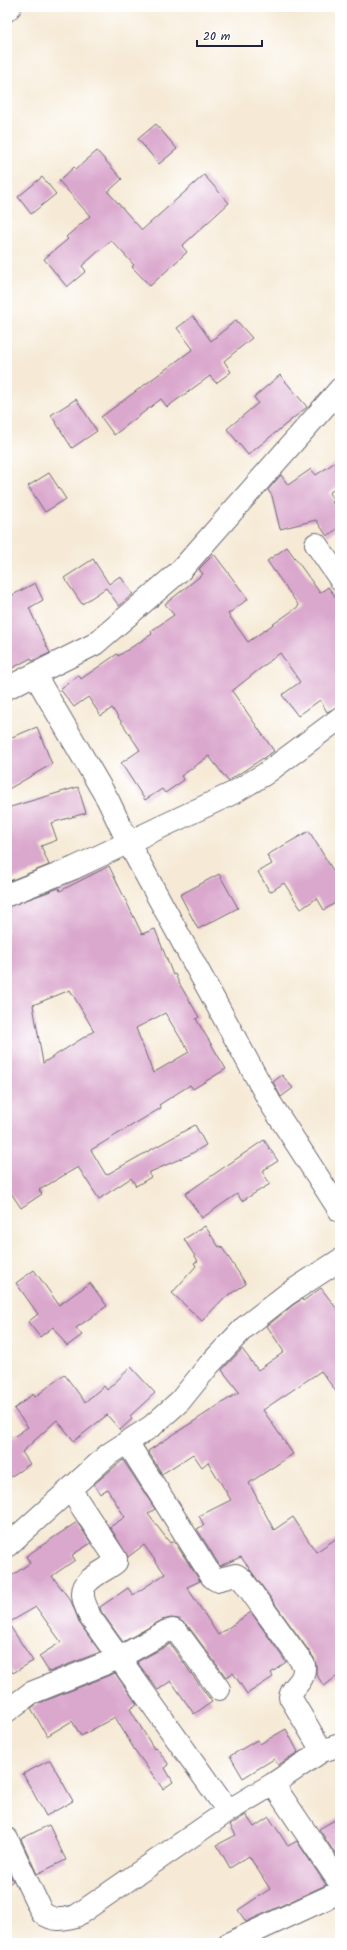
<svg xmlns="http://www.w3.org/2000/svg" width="347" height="1950" viewBox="0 0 347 1950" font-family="Kalam,sans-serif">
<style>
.building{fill:#daa7cd;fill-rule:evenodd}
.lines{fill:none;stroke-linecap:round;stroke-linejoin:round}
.minor-casing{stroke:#6c6871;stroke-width:24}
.minor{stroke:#fff;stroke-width:22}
</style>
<rect width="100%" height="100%" fill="#fff"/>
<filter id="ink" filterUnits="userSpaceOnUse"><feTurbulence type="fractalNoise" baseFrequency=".025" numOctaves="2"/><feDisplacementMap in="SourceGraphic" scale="8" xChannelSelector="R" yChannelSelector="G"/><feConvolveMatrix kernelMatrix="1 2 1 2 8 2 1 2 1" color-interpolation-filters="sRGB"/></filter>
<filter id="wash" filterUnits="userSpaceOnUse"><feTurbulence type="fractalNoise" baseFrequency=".012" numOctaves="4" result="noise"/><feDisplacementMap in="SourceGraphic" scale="16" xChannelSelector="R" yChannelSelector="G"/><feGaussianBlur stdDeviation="0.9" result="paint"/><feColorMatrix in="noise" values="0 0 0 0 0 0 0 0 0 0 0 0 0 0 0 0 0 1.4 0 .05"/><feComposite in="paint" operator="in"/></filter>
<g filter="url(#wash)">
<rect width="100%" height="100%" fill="#f6ead6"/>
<g id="blocks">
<path class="building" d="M 156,124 L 177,149 L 159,164 L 138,139 Z
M 97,151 L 122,179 L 108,192 L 142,230 L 204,175 L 229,203 L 182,246 L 187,252 L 150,286 L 132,267 L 134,265 L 111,240 L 82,266 L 86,271 L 67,287 L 44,259 L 68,239 L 66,237 L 90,216 L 59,181 L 74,167 L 76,169 Z
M 42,177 L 56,194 L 31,214 L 18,197 Z
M 193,316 L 211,341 L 236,320 L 252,338 L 224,361 L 231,372 L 216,383 L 210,376 L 167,407 L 161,399 L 114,435 L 101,417 L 193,349 L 177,328 Z
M 280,375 L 307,407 L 248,455 L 227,429 L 258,403 L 254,397 Z
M 76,399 L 97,431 L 72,448 L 51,415 Z
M 340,459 L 340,485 L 329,493 L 334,500 L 332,502 L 340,513 L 340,527 L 327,536 L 316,520 L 280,529 L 272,496 L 268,490 L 281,475 L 288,485 L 311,469 L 316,475 Z
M 49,473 L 66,499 L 45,512 L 28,486 Z
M 287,547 L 320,593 L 328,587 L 340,603 L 340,706 L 327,712 L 320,700 L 298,716 L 282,695 L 300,682 L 280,653 L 232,691 L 274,751 L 228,781 L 209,756 L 181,776 L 184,780 L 165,793 L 162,789 L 145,800 L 121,763 L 140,750 L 112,708 L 101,716 L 88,697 L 74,707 L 60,689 L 79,675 L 81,679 L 117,654 L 118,656 L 152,634 L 151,631 L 174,615 L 165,604 L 203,574 L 199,569 L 214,554 L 248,599 L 228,614 L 248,642 L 299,606 L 267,561 Z
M 93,559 L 109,584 L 120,576 L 133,594 L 119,606 L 106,588 L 82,604 L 64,578 Z
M 35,583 L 43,600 L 29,608 L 50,653 L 32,661 L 31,658 L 7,671 L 7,598 Z
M 37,727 L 52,764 L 7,790 L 7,739 Z
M 78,787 L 86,813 L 51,823 L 57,840 L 41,846 L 49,865 L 7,882 L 7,808 Z
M 309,831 L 340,882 L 340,900 L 324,910 L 317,898 L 301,909 L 284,883 L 270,892 L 258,872 L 272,864 L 267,855 Z
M 109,866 L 142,934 L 155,929 L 173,975 L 175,974 L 179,983 L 199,1017 L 196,1019 L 226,1069 L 193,1089 L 190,1085 L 159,1105 L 161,1108 L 91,1150 L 106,1175 L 195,1125 L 206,1145 L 189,1155 L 148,1173 L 151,1177 L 136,1186 L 131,1178 L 99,1199 L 78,1167 L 39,1190 L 42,1194 L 21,1208 L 7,1187 L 7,907 L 59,888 L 60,891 ZM 70,990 L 94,1031 L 43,1063 L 33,1005 ZM 165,1013 L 189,1052 L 153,1073 L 136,1028 Z
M 219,874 L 238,908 L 198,929 L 180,895 Z
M 282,1075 L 293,1088 L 281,1097 L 273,1082 Z
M 264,1140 L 278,1161 L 262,1171 L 270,1184 L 242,1201 L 237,1194 L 202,1218 L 185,1194 Z
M 205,1226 L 219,1247 L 221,1246 L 246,1284 L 224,1298 L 202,1321 L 172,1293 L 196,1266 L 194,1263 L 198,1261 L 184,1239 Z
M 34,1270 L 59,1305 L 90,1283 L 107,1306 L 76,1328 L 82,1335 L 67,1346 L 53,1327 L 40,1337 L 28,1322 L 38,1314 L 16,1283 Z
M 321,1288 L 340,1313 L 340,1397 L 321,1371 L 263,1410 L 293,1454 L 249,1483 L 274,1530 L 293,1517 L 316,1552 L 340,1536 L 340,1674 L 324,1686 L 316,1674 L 316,1665 L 314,1658 L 241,1557 L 220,1566 L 197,1529 L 204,1525 L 199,1516 L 231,1500 L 208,1462 L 202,1467 L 193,1454 L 162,1474 L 148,1451 L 239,1392 L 222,1370 L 242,1349 L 258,1370 L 284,1352 L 267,1326 L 293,1305 L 302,1299 L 303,1301 Z
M 131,1367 L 155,1393 L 130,1416 L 132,1419 L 120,1430 L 107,1415 L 74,1441 L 57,1420 L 22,1452 L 30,1464 L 7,1479 L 7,1431 L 12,1438 L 28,1427 L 14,1409 L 33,1394 L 35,1397 L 64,1374 L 85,1402 L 104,1386 L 107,1390 Z
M 123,1460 L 155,1509 L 148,1514 L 170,1543 L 174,1541 L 200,1581 L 187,1587 L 218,1635 L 251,1612 L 286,1662 L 271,1673 L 273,1677 L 247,1694 L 233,1673 L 226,1677 L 188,1626 L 179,1619 L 171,1618 L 162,1620 L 123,1642 L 101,1611 L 100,1607 L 128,1588 L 133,1595 L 165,1574 L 144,1545 L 128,1557 L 110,1527 L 125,1517 L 107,1489 L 100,1494 L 94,1484 Z
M 77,1522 L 91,1543 L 72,1555 L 75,1560 L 52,1576 L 71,1601 L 80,1624 L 100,1652 L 49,1672 L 39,1656 L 61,1642 L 36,1607 L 8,1623 L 33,1661 L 13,1673 L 7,1664 L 7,1579 L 30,1563 L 26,1556 Z
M 170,1644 L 212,1702 L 194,1714 L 171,1681 L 158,1690 L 137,1662 Z
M 115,1673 L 137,1704 L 130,1709 L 154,1749 L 156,1747 L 169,1765 L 165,1768 L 173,1782 L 163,1789 L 134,1749 L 115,1717 L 81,1736 L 72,1721 L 47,1736 L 31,1708 L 37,1704 Z
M 286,1729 L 298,1752 L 278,1765 L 274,1759 L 243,1778 L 230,1756 L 257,1740 L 260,1744 Z
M 50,1760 L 73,1801 L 46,1816 L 23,1774 Z
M 246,1815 L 254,1827 L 269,1817 L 288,1846 L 297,1841 L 326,1885 L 246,1922 L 238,1910 L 270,1889 L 249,1856 L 230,1868 L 217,1845 L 236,1835 L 230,1825 Z
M 340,1817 L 340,1861 L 319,1829 Z
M 49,1825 L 66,1860 L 37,1874 L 21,1839 Z
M 7,1868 L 13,1881 L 7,1885 Z"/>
</g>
</g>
<g filter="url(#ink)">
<use href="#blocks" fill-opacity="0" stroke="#6c6871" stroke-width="1"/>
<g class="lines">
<defs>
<path id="minor" d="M 7,10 L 10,7
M 316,544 L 340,579
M 35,675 L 108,800 L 128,842 L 271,1104 L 340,1211
M 7,688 L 95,644 L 181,570 L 340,389
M 7,895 L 74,868 L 233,793 L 265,774 L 340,718
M 127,1442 L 212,1577 L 216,1580 L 236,1575 L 242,1579 L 304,1665 C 305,1684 293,1683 290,1697 L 322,1751
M 70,1489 L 116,1559 L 116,1562 C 106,1571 83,1578 83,1593 C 82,1600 88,1610 90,1617 L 228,1811
M 7,1546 L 109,1454 L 152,1426 L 180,1401 L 209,1365 L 245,1327 L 286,1295 L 340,1260
M 7,1711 L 31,1693 L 119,1658 L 165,1632 L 173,1630 L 178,1633 L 219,1689
M 273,1784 L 340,1883
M 7,1839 L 42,1913 C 54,1921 62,1920 76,1916 L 228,1811 L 273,1784 L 322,1751 L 340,1745
M 230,1943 L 340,1892"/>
</defs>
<use href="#minor" class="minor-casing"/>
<use href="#minor" class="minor"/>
</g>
</g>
<rect width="347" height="1950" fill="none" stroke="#fff" stroke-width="24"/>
<path d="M197 40v6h65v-6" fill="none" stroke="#22223b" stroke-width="2"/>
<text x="203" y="40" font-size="12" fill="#22223b" stroke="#ffffff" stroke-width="3" paint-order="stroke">20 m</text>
</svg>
